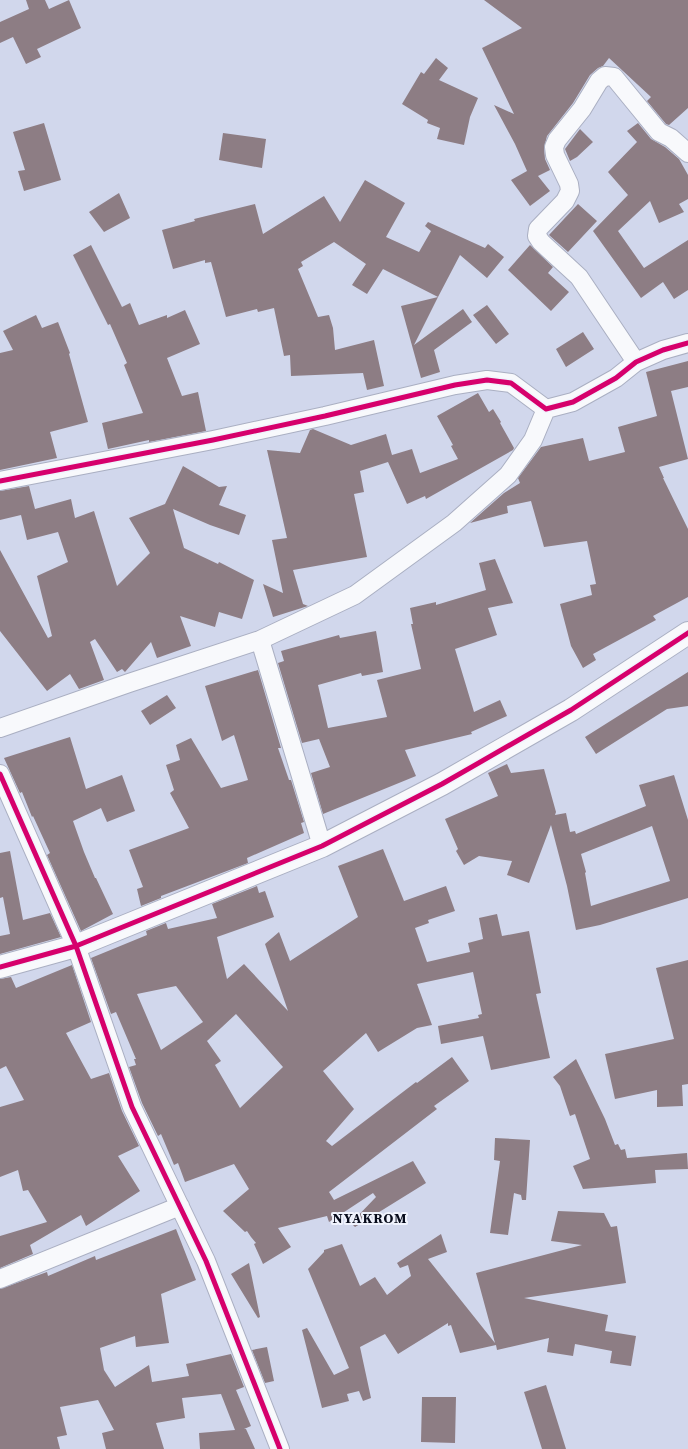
<svg xmlns="http://www.w3.org/2000/svg" width="688" height="1449" viewBox="0 0 688 1449" font-family="'Source Serif 4',serif">
<style>
.building{fill:#8d7d84;fill-rule:evenodd}
.lines{fill:none;stroke-linecap:round;stroke-linejoin:round}
.street-casing{stroke:#aaafc2;stroke-width:20}
.secondary-casing{stroke:#aaafc2;stroke-width:24}
.street{stroke:#f8f9fc;stroke-width:18}
.secondary{stroke:#f8f9fc;stroke-width:22}
.cycleway-casing{stroke:#f0f3fd;stroke-width:8}
.cycleway{stroke:#d6006c;stroke-width:5}
.labels{text-anchor:middle;stroke-width:4;stroke-linejoin:round;paint-order:stroke}
.district-label{font-size:14px;font-weight:bold;letter-spacing:1px;fill:#070b1b;stroke:#f0f3fd}
</style>
<rect width="100%" height="100%" fill="#d1d7ec"/>
<path class="building" d="M 26,0 L 45,0 L 49,9 L 69,0 L 81,28 L 37,49 L 41,57 L 26,64 L 13,37 L 0,43 L 0,22 L 29,9 Z
M 484,0 L 688,0 L 688,108 L 669,125 L 666,124 L 647,101 L 651,97 L 609,58 L 603,66 L 598,68 L 590,75 L 573,103 L 547,136 L 544,148 L 545,159 L 550,170 L 538,176 L 550,191 L 530,206 L 511,180 L 527,171 L 515,144 L 494,105 L 514,114 L 482,48 L 522,28 Z
M 436,58 L 448,68 L 439,80 L 478,98 L 470,117 L 464,145 L 437,139 L 440,128 L 427,123 L 428,120 L 402,104 L 421,72 L 424,74 Z
M 44,123 L 61,180 L 24,191 L 18,171 L 25,170 L 13,132 Z
M 638,123 L 651,139 L 665,147 L 679,159 L 688,175 L 688,199 L 679,204 L 684,212 L 659,223 L 650,201 L 618,231 L 644,268 L 688,240 L 688,290 L 674,299 L 663,282 L 641,298 L 593,231 L 628,195 L 608,172 L 637,142 L 627,131 Z
M 580,129 L 593,142 L 577,157 L 570,161 L 565,149 Z
M 223,133 L 266,139 L 262,168 L 219,160 Z
M 365,180 L 405,203 L 386,237 L 419,252 L 431,231 L 425,226 L 428,222 L 485,248 L 488,244 L 504,257 L 487,278 L 460,255 L 438,297 L 383,269 L 367,294 L 352,285 L 366,264 L 334,242 L 301,262 L 303,266 L 298,269 L 318,317 L 329,315 L 333,328 L 335,350 L 374,340 L 384,386 L 367,390 L 363,373 L 291,376 L 290,355 L 284,356 L 274,308 L 258,312 L 257,309 L 226,317 L 211,262 L 205,263 L 205,260 L 173,269 L 162,230 L 195,221 L 194,219 L 255,204 L 263,234 L 324,196 L 340,222 Z
M 119,193 L 130,218 L 104,232 L 89,212 Z
M 578,204 L 597,221 L 568,252 L 549,235 Z
M 91,245 L 122,307 L 130,303 L 139,325 L 167,315 L 167,318 L 185,310 L 200,344 L 167,358 L 182,396 L 198,392 L 206,431 L 149,442 L 149,440 L 108,449 L 102,423 L 143,413 L 124,365 L 127,363 L 110,324 L 108,325 L 73,255 Z
M 530,245 L 553,267 L 548,273 L 569,292 L 551,311 L 508,270 Z
M 438,297 L 414,345 L 463,309 L 472,322 L 434,350 L 440,372 L 421,378 L 401,306 Z
M 487,305 L 509,334 L 496,344 L 473,315 Z
M 36,315 L 42,328 L 58,322 L 70,353 L 69,354 L 88,422 L 50,432 L 57,458 L 0,470 L 0,353 L 13,350 L 3,331 Z
M 583,332 L 594,349 L 566,367 L 556,349 Z
M 688,361 L 688,387 L 671,391 L 688,459 L 659,467 L 664,478 L 663,478 L 688,529 L 688,597 L 653,616 L 656,620 L 593,654 L 596,660 L 583,668 L 571,646 L 560,604 L 592,595 L 590,585 L 596,584 L 587,541 L 544,547 L 531,501 L 507,506 L 508,513 L 470,523 L 504,493 L 520,483 L 518,478 L 541,447 L 583,438 L 589,461 L 625,452 L 618,427 L 657,416 L 646,372 Z
M 478,393 L 489,412 L 493,409 L 501,422 L 500,423 L 514,448 L 513,450 L 426,499 L 425,496 L 407,504 L 388,462 L 360,471 L 364,492 L 354,494 L 367,557 L 293,570 L 303,604 L 308,606 L 273,617 L 263,584 L 283,593 L 272,540 L 287,538 L 267,450 L 300,453 L 310,430 L 313,429 L 351,445 L 386,434 L 392,455 L 412,449 L 420,473 L 458,459 L 451,446 L 453,445 L 437,416 Z
M 183,466 L 219,487 L 227,486 L 219,505 L 246,515 L 239,535 L 210,525 L 173,509 L 184,548 L 218,564 L 219,562 L 254,580 L 242,619 L 219,612 L 215,627 L 180,616 L 191,646 L 157,658 L 151,642 L 125,672 L 122,669 L 117,672 L 95,639 L 90,642 L 104,680 L 79,689 L 70,674 L 47,691 L 0,631 L 0,550 L 48,638 L 52,636 L 37,576 L 68,562 L 58,532 L 27,540 L 21,515 L 0,520 L 0,491 L 29,486 L 35,509 L 71,499 L 75,518 L 94,511 L 117,586 L 150,553 L 129,518 L 165,504 Z
M 495,559 L 513,603 L 488,608 L 497,635 L 455,649 L 474,712 L 500,700 L 507,716 L 471,732 L 472,734 L 405,750 L 416,776 L 323,814 L 311,773 L 330,767 L 319,739 L 302,743 L 278,663 L 284,661 L 281,651 L 339,635 L 340,638 L 376,631 L 383,672 L 362,676 L 361,673 L 318,685 L 328,728 L 387,717 L 377,680 L 421,669 L 411,624 L 413,624 L 410,608 L 436,602 L 436,605 L 486,590 L 479,563 Z
M 258,670 L 281,748 L 278,748 L 289,780 L 291,780 L 304,822 L 301,823 L 304,833 L 247,858 L 248,863 L 161,896 L 161,898 L 141,906 L 137,889 L 143,887 L 129,850 L 189,828 L 170,793 L 174,790 L 166,765 L 180,760 L 176,745 L 191,738 L 221,788 L 248,780 L 234,735 L 222,741 L 205,686 Z
M 688,672 L 688,706 L 667,709 L 596,754 L 585,737 Z
M 167,695 L 176,708 L 150,725 L 141,711 Z
M 70,737 L 86,789 L 122,775 L 135,811 L 107,822 L 101,808 L 73,821 L 84,852 L 95,878 L 96,878 L 113,914 L 81,931 L 47,855 L 50,853 L 33,816 L 32,817 L 22,792 L 20,793 L 4,758 Z
M 507,764 L 511,773 L 544,769 L 556,812 L 555,815 L 566,813 L 570,832 L 575,831 L 576,834 L 646,806 L 639,785 L 674,775 L 688,820 L 688,898 L 600,925 L 576,930 L 567,886 L 551,825 L 529,883 L 507,875 L 512,861 L 479,856 L 464,865 L 456,851 L 458,849 L 445,819 L 498,796 L 488,773 ZM 652,826 L 670,881 L 591,906 L 585,873 L 586,872 L 581,854 Z
M 383,849 L 404,901 L 446,886 L 455,911 L 428,920 L 429,923 L 415,928 L 427,962 L 470,952 L 468,943 L 483,939 L 479,918 L 497,914 L 502,936 L 529,931 L 541,993 L 536,994 L 550,1058 L 491,1070 L 483,1036 L 441,1044 L 438,1026 L 479,1018 L 478,1015 L 482,1014 L 473,972 L 417,984 L 432,1025 L 417,1028 L 378,1052 L 366,1033 L 323,1071 L 354,1109 L 326,1141 L 332,1146 L 416,1082 L 417,1083 L 452,1057 L 469,1081 L 434,1106 L 437,1109 L 329,1192 L 334,1200 L 413,1161 L 426,1183 L 355,1227 L 351,1223 L 376,1197 L 373,1193 L 329,1222 L 327,1216 L 278,1228 L 291,1247 L 263,1264 L 254,1244 L 256,1243 L 251,1237 L 247,1231 L 245,1232 L 223,1211 L 249,1189 L 234,1164 L 185,1182 L 178,1163 L 174,1165 L 161,1134 L 158,1136 L 142,1103 L 129,1067 L 136,1065 L 134,1059 L 136,1059 L 116,1012 L 111,1014 L 91,958 L 147,935 L 146,931 L 166,923 L 168,929 L 217,918 L 212,904 L 257,886 L 259,893 L 265,891 L 274,917 L 217,937 L 227,979 L 244,964 L 288,1011 L 265,944 L 279,932 L 290,961 L 358,917 L 338,866 ZM 176,986 L 203,1022 L 161,1050 L 137,994 ZM 236,1014 L 283,1067 L 240,1108 L 215,1065 L 221,1061 L 207,1041 Z
M 10,851 L 23,920 L 50,913 L 61,937 L 0,954 L 0,936 L 10,934 L 3,897 L 0,898 L 0,853 Z
M 688,960 L 688,1084 L 682,1085 L 683,1106 L 657,1107 L 657,1090 L 615,1099 L 605,1054 L 674,1039 L 656,968 Z
M 72,965 L 91,1022 L 66,1033 L 91,1079 L 109,1073 L 122,1111 L 139,1146 L 118,1156 L 140,1191 L 86,1226 L 81,1215 L 30,1245 L 33,1254 L 0,1268 L 0,1236 L 47,1222 L 28,1190 L 23,1191 L 18,1170 L 0,1177 L 0,1107 L 24,1100 L 6,1066 L 0,1069 L 0,979 L 11,977 L 16,988 Z
M 576,1059 L 605,1119 L 615,1145 L 618,1144 L 621,1150 L 625,1149 L 627,1158 L 687,1153 L 688,1169 L 655,1170 L 656,1183 L 583,1189 L 573,1166 L 590,1159 L 575,1114 L 570,1116 L 560,1086 L 553,1077 Z
M 495,1138 L 530,1140 L 526,1200 L 522,1200 L 521,1195 L 514,1193 L 508,1235 L 490,1233 L 500,1161 L 494,1160 Z
M 558,1211 L 604,1213 L 611,1227 L 617,1226 L 626,1283 L 524,1298 L 608,1315 L 605,1331 L 636,1336 L 631,1366 L 610,1363 L 612,1351 L 575,1344 L 573,1356 L 547,1352 L 549,1338 L 497,1350 L 496,1345 L 460,1353 L 451,1325 L 448,1326 L 448,1323 L 398,1354 L 385,1334 L 360,1347 L 371,1398 L 363,1401 L 359,1391 L 347,1394 L 349,1401 L 322,1408 L 302,1330 L 307,1328 L 334,1375 L 349,1368 L 308,1269 L 324,1252 L 324,1250 L 342,1244 L 360,1286 L 375,1277 L 387,1295 L 411,1276 L 408,1265 L 400,1268 L 397,1263 L 441,1234 L 447,1252 L 428,1259 L 495,1343 L 476,1273 L 582,1245 L 551,1241 Z
M 176,1229 L 196,1280 L 161,1294 L 169,1343 L 136,1347 L 135,1336 L 100,1348 L 104,1370 L 115,1387 L 149,1365 L 152,1382 L 189,1376 L 186,1364 L 231,1354 L 244,1387 L 236,1390 L 251,1426 L 244,1429 L 246,1429 L 255,1449 L 200,1449 L 199,1433 L 235,1430 L 221,1394 L 182,1398 L 185,1418 L 156,1423 L 164,1449 L 106,1449 L 102,1433 L 114,1430 L 98,1400 L 60,1407 L 67,1435 L 57,1437 L 60,1449 L 0,1449 L 0,1289 L 47,1272 L 48,1276 L 95,1256 L 96,1260 Z
M 249,1263 L 260,1317 L 258,1318 L 231,1274 Z
M 267,1347 L 274,1381 L 265,1383 L 252,1350 Z
M 546,1385 L 566,1449 L 542,1449 L 524,1392 Z
M 422,1397 L 456,1397 L 455,1443 L 421,1442 Z"/>
<g class="lines">
<defs>
<path id="street" d="M 636,362 L 579,277 L 541,242 L 537,236 L 538,229 L 565,201 L 570,191 L 569,184 L 555,155 L 554,147 L 557,140 L 582,109 L 599,81 L 605,76 L 614,77 L 659,132 L 671,138 L 688,153
M 0,481 L 213,440 L 325,416 L 455,385 L 487,380 L 511,383 L 546,409 L 573,402 L 616,378 L 636,362 L 663,350 L 688,343
M 260,640 L 322,846
M 0,728 L 129,683 L 260,640 L 355,595 L 454,523 L 508,475 L 533,440 L 546,409
M 0,774 L 76,946 L 132,1107 L 206,1261 L 280,1449
M 0,1279 L 180,1206"/>
<path id="secondary" d="M 0,967 L 76,946 L 322,846 L 442,784 L 571,710 L 688,633"/>
</defs>
<use href="#street" class="street-casing"/>
<use href="#secondary" class="secondary-casing"/>
<use href="#street" class="street"/>
<use href="#secondary" class="secondary"/>
<defs>
<path id="cycleway" d="M 0,481 L 213,440 L 325,416 L 455,385 L 487,380 L 511,383 L 546,409 L 573,402 L 616,378 L 636,362 L 663,350 L 688,343
M 0,774 L 76,946 L 132,1107 L 206,1261 L 280,1449
M 0,967 L 76,946 L 322,846 L 442,784 L 571,710 L 688,633"/>
</defs>
<use href="#cycleway" class="cycleway-casing"/>
<use href="#cycleway" class="cycleway"/>
</g>
<g class="labels">
<g class="district-label">
<text x="370" y="1223">NYAKROM</text>
</g>
</g>
</svg>
